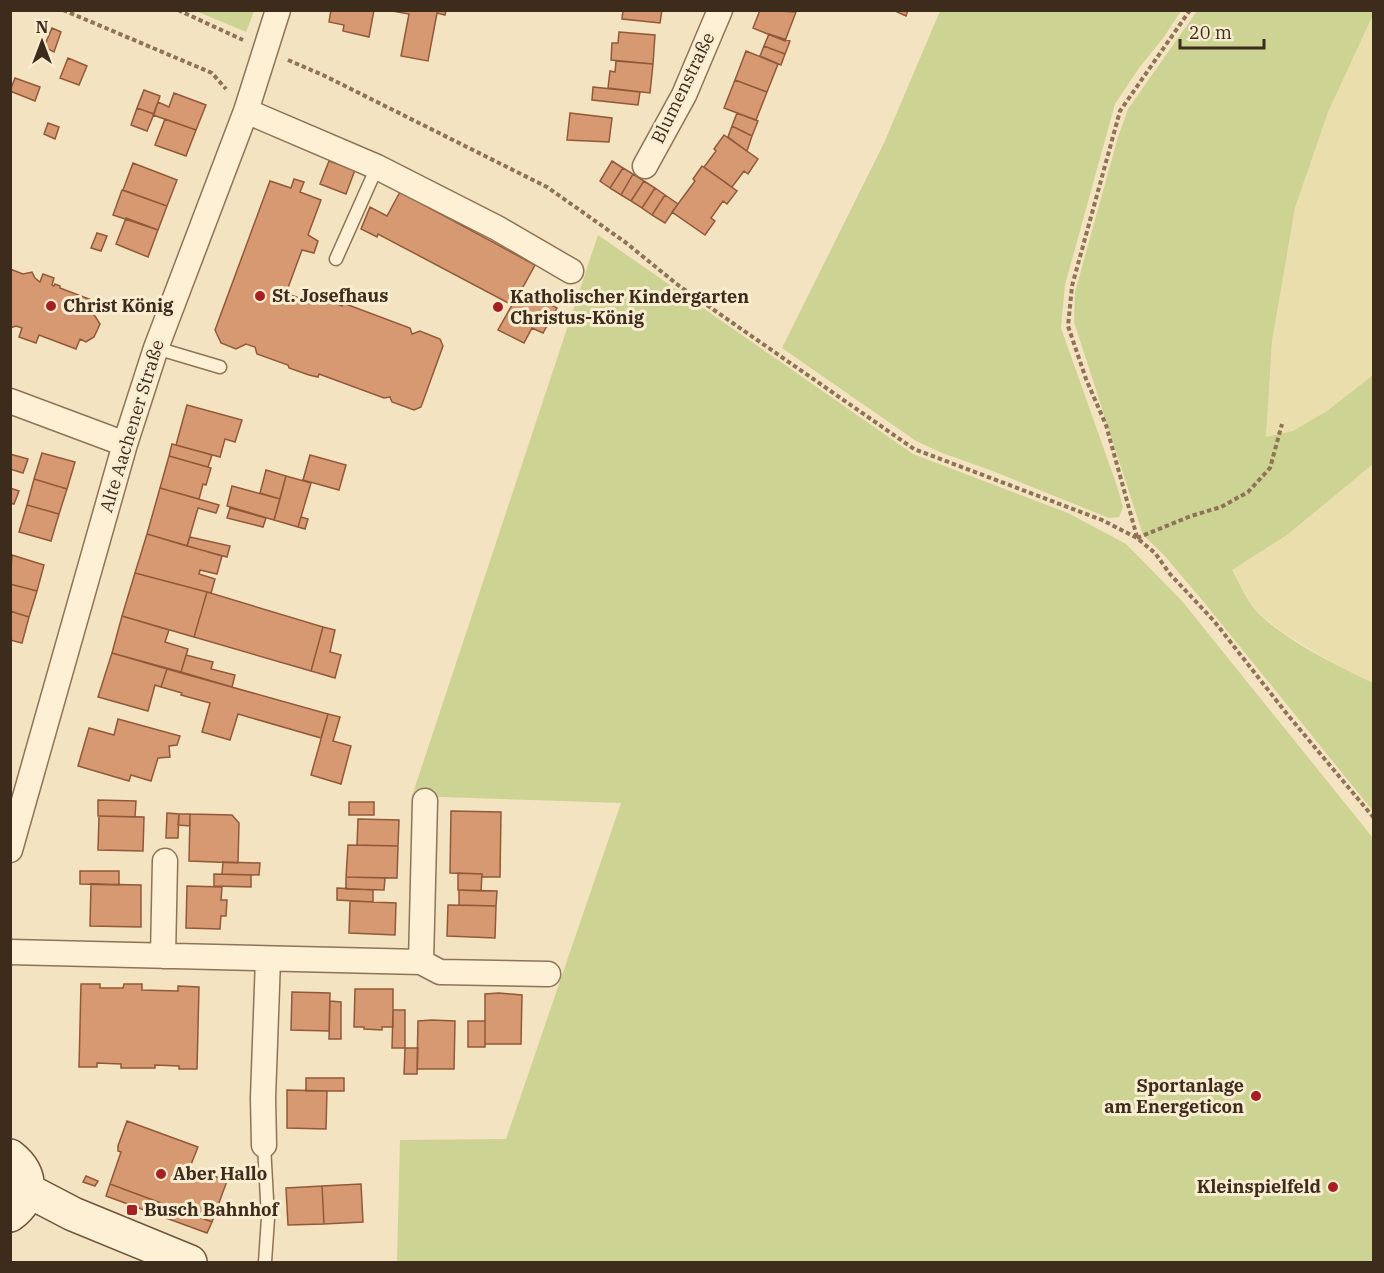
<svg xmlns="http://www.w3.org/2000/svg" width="1384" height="1273" viewBox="0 0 1384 1273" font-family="'IBM Plex Serif',serif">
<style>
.farmland{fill:#eadead}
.green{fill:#cdd393}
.building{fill:#d69972;stroke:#915939;stroke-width:1.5}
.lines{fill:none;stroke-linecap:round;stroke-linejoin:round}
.lane-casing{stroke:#8f7356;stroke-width:15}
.street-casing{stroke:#8f7356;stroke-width:27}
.secondary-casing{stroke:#715439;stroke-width:36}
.path{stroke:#8f7356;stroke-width:4;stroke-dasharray:4.5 3;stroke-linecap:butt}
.lane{stroke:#fdf0d5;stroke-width:12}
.street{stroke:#fdf0d5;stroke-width:24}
.secondary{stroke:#fdf0d5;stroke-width:33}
.poi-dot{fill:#a51f23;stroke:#f9edd1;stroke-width:2}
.labels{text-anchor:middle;stroke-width:6;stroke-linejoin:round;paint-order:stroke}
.street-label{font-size:18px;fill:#3d2b1c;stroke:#f9edd1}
.poi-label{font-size:18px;font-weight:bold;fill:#3d2b1c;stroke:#f9edd1;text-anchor:start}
</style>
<rect width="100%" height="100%" fill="#f3e3c1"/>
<path class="farmland" d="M 1373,15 L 1373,375 L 1327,411 L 1293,432 L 1266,438 L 1272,341 L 1295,208 L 1328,112 Z
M 1373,464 L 1373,683 L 1335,664 L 1282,632 L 1254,609 L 1231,570 L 1287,535 Z"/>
<path class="green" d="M 196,11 L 254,11 L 246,32 Z
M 940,11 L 1181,11 L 1164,37 L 1139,68 L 1115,104 L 1065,285 L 1061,328 L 1117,486 L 1123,507 L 1119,517 L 1109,518 L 990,470 L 942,453 L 916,441 L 782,348 L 884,143 Z
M 1197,11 L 1373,11 L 1373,15 L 1328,112 L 1295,208 L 1272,341 L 1266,437 L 1293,431 L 1327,411 L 1373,375 L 1373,464 L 1287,535 L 1232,570 C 1239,582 1246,599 1255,610 C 1285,641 1335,664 1373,683 L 1373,811 L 1203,601 L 1163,554 L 1143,535 L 1074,322 L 1075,292 L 1118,137 L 1128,109 Z
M 598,235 L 913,454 L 1068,513 L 1126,544 L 1182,601 L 1373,838 L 1373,1262 L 397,1262 L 400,1140 L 506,1139 L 621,803 L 412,796 Z"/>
<path class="building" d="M 331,10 L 374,10 L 369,37 L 343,31 L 344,25 L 329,22 Z
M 387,10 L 446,10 L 445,15 L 437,13 L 428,61 L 401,56 L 409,14 Z
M 623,10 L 662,10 L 660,23 L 622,19 Z
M 760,10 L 796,12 L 785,41 L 753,28 Z
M 893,10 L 908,10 L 906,16 Z
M 52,28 L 61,32 L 54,52 L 44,47 Z
M 619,32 L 655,35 L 653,64 L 611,60 L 612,43 L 618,43 Z
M 769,34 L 790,41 L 785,54 L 764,46 Z
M 764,46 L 785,54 L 781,65 L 760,56 Z
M 746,51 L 778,64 L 767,92 L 735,80 Z
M 68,58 L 87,66 L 79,85 L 60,78 Z
M 616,61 L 653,64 L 650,93 L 608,88 L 610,71 L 615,72 Z
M 15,78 L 40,87 L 35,101 L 10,91 Z
M 735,80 L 767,92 L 756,120 L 724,108 Z
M 593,87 L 640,92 L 638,105 L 592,100 Z
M 144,90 L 160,96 L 154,114 L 137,108 Z
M 174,93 L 206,105 L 196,130 L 153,115 L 158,102 L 169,107 Z
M 137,108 L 154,114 L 147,131 L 131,125 Z
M 570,113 L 612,118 L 609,142 L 567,140 Z
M 737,113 L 758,121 L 752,136 L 732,126 Z
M 165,119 L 196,130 L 186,156 L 155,145 Z
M 48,123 L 59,127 L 55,139 L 44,134 Z
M 732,126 L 752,136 L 747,151 L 728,137 Z
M 724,135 L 758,159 L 748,174 L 744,171 L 732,187 L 704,167 L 716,151 L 714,149 Z
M 329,161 L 355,170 L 346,194 L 320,184 Z
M 612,161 L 623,168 L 610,188 L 600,181 Z
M 133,163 L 177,180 L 167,206 L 123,190 Z
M 702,166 L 737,191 L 727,204 L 723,201 L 711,218 L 715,221 L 705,235 L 672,212 L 695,181 L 693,179 Z
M 623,168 L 633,174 L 621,195 L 610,188 Z
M 633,174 L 644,181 L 631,201 L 621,195 Z
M 294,179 L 304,182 L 300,192 L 321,200 L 308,235 L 318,241 L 314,253 L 302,250 L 286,293 L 304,300 L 307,291 L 342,306 L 343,303 L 410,328 L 412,334 L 420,331 L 440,339 L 443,346 L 421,407 L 414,410 L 392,402 L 390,397 L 384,398 L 319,374 L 318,377 L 309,375 L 289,368 L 288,365 L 257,354 L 255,347 L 246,344 L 236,349 L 221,343 L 215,330 L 270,181 L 291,188 Z
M 644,181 L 655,188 L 642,208 L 631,201 Z
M 655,188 L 665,195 L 652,215 L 642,208 Z
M 122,190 L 167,206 L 158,230 L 113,215 Z
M 400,192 L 535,265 L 522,289 L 557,308 L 543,333 L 532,328 L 524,343 L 498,330 L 512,305 L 378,234 L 377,237 L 361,229 L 370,207 L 387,216 Z
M 665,195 L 678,204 L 665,223 L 652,215 Z
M 126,218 L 158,230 L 148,257 L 116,244 Z
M 97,233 L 107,236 L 101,251 L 91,248 Z
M 10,269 L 23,274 L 32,272 L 35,278 L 40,282 L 43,274 L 54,278 L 52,285 L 54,286 L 55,284 L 60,286 L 60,288 L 94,301 L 90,312 L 95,316 L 100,324 L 94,337 L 86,342 L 80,339 L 76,349 L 39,335 L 36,343 L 19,337 L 22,328 L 16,326 L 10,328 Z
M 187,405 L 242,420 L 235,442 L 225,439 L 220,457 L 176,445 Z
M 172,444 L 212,455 L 208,467 L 169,456 Z
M 42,453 L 75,462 L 67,489 L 34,479 Z
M 10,454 L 28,459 L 23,473 L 10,469 Z
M 310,455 L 346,465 L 339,490 L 303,480 Z
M 169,456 L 211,468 L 206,485 L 203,484 L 199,499 L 160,488 Z
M 266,470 L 286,476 L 280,499 L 260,493 Z
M 286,476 L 311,483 L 298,527 L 274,520 Z
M 34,479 L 67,489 L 59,514 L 27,505 Z
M 232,486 L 280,499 L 274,520 L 227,506 Z
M 10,488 L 19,491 L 14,504 L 10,503 Z
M 160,488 L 219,505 L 216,513 L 198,508 L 187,546 L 147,534 Z
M 27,505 L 59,514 L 51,541 L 19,532 Z
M 230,508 L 266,518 L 263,527 L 227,518 Z
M 301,517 L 308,519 L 305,529 L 298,527 Z
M 147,534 L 222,556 L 217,574 L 200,570 L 199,574 L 215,579 L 211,593 L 135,573 Z
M 190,537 L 230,546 L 227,557 L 187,546 Z
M 12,555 L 44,565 L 37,591 L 10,584 Z
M 135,573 L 207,592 L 194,637 L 122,616 Z
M 10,584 L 37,591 L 29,617 L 10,611 Z
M 207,592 L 323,627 L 311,671 L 194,637 Z
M 10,611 L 29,617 L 22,643 L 10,640 Z
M 122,616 L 169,630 L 165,642 L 188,649 L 181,672 L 112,653 Z
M 323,627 L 335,630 L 330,652 L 341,655 L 335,678 L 311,671 Z
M 112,653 L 167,669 L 161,687 L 155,685 L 148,711 L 98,697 Z
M 186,655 L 213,662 L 211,669 L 235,675 L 232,687 L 181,672 Z
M 167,669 L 328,714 L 321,738 L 238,714 L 230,740 L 202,732 L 210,703 L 181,695 L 182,693 L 161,687 Z
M 328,714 L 340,717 L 333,741 L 351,746 L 341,784 L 311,775 Z
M 118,719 L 180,736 L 177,745 L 169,746 L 170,757 L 158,758 L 151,781 L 131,775 L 129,781 L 78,766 L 89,728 L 114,735 Z
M 98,800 L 136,801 L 135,817 L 98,816 Z
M 349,802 L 374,802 L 374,815 L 349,815 Z
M 451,811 L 501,812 L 500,877 L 482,877 L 482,874 L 450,873 Z
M 167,813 L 179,814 L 178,838 L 166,838 Z
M 179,814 L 190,814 L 190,826 L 178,825 Z
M 190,814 L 232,815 L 239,823 L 238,863 L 189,861 Z
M 99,816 L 144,817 L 143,851 L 98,850 Z
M 358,819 L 399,820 L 398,846 L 357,845 Z
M 348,845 L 398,846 L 397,878 L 346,877 Z
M 223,862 L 260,863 L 259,875 L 222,874 Z
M 80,871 L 119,871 L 119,885 L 80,884 Z
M 458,873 L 482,874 L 481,891 L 458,890 Z
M 214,874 L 251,875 L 251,887 L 214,886 Z
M 346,877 L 385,878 L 384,890 L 346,889 Z
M 91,884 L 141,885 L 141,927 L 90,926 Z
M 187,886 L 222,887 L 221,900 L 227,900 L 226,916 L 221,916 L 220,929 L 186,928 Z
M 337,888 L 373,890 L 373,902 L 337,900 Z
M 459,890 L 497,891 L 496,906 L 459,905 Z
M 350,901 L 396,903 L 395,935 L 349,933 Z
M 448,905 L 496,906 L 495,938 L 447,936 Z
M 81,984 L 100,984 L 100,988 L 123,988 L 124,984 L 142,984 L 142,990 L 178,991 L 178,986 L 199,987 L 197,1069 L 179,1069 L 179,1066 L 155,1065 L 155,1068 L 121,1068 L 121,1064 L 97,1063 L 97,1067 L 79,1067 Z
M 355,989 L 393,989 L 393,1027 L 382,1027 L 382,1030 L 364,1029 L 364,1027 L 354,1027 Z
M 292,992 L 330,993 L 329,1031 L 291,1030 Z
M 499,993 L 522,995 L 521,1044 L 485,1044 L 485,994 Z
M 330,1001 L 341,1002 L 341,1039 L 329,1039 Z
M 393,1010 L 405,1010 L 405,1048 L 392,1048 Z
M 432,1020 L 455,1021 L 454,1069 L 417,1069 L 418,1021 Z
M 468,1021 L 485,1021 L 485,1047 L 468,1047 Z
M 405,1048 L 418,1048 L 417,1074 L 404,1074 Z
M 306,1078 L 344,1078 L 344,1091 L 306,1091 Z
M 287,1090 L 327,1091 L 326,1129 L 287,1128 Z
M 127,1121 L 198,1147 L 190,1167 L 227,1181 L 212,1222 L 110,1184 L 121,1152 L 118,1151 L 118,1146 Z
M 86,1176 L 98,1181 L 95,1186 L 83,1182 Z
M 110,1184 L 212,1222 L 207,1233 L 106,1196 Z
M 361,1184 L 363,1222 L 324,1224 L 322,1186 Z
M 322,1186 L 324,1224 L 288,1225 L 286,1188 Z"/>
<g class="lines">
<defs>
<path id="lane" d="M 336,259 L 377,167
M 156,348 L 220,367
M 264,1145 L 268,1218 L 265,1262"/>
<path id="street" d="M 246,111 L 377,167 L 497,228 L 571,271
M 645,166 L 684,95 L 720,10
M 10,401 L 125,444
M 10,850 L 125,444 L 156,348 L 246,111 L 278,10
M 10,952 L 421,962 L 440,972 L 548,974
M 163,956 L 165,861
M 421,962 L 425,801
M 264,1145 L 263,1098 L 268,959"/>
<path id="secondary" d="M 10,1156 C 33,1174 33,1198 10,1215
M 27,1190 L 73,1214 L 190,1262"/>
</defs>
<use href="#lane" class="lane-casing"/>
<use href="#street" class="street-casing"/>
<use href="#secondary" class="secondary-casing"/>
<path class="path" d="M 63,10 L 212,73 L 226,89
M 178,10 L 243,40
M 288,60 L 325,76 L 547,187 L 625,242 L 678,285 L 914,449 L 1102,520 L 1137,538 L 1155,553 L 1170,574 L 1214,621 L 1287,714 L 1374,818
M 1137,537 L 1106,425 L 1086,379 L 1068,326 L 1072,286 L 1120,111 L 1190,10
M 1137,538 L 1191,516 L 1221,507 L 1248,492 L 1270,468 L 1282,424"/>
<use href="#lane" class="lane"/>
<use href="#street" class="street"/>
<use href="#secondary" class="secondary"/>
</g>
<g class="poi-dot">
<circle cx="260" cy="296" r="6"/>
<circle cx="51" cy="306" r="6"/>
<circle cx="498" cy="307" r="6"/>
<circle cx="1256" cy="1096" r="6"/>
<circle cx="161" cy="1174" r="6"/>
<circle cx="1333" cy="1187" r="6"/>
<rect x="126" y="1204" width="12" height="12" rx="3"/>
</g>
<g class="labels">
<g class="street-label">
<text transform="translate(683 88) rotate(-64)" y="6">Blumenstraße</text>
<text transform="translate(132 426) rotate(-73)" y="6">Alte Aachener Straße</text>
</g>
<g class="poi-label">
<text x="272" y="302">St. Josefhaus</text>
<text x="510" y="303">Katholischer Kindergarten<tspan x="510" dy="21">Christus-König</tspan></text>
<text x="63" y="312">Christ König</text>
<text x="1244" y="1092" text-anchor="end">Sportanlage<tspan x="1244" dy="21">am Energeticon</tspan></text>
<text x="173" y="1180">Aber Hallo</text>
<text x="1321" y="1193" text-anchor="end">Kleinspielfeld</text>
<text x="144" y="1216">Busch Bahnhof</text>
</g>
</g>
<rect width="1384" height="1273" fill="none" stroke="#3d2b1c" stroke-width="24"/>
<g transform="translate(42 42)" stroke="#f9edd1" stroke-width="4.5" paint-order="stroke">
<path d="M0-4.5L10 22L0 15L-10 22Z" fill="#3d2b1c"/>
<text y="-9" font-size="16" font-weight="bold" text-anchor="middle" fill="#3d2b1c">N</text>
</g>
<path d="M1180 39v9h84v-9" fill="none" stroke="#3d2b1c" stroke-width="3"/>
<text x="1189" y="39" font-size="18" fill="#3d2b1c" stroke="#f9edd1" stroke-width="4.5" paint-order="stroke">20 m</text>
</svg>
